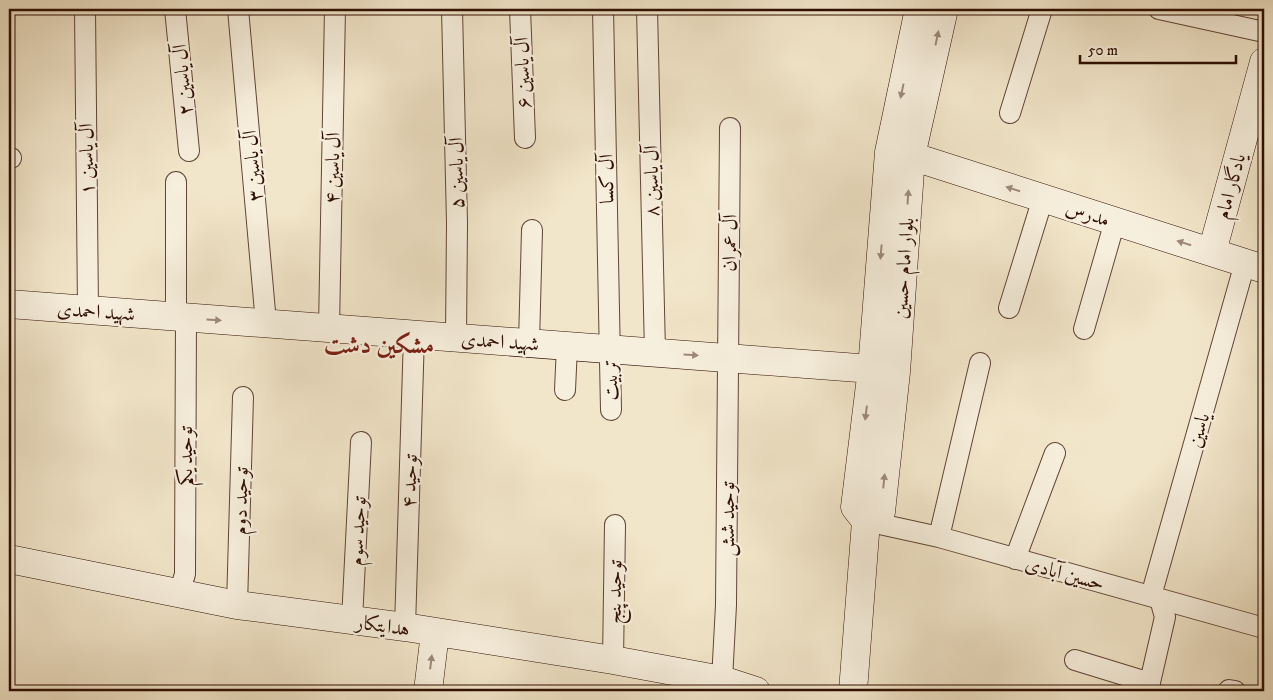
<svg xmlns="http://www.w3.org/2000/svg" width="1273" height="700" viewBox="0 0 1273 700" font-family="'IM FELL DW Pica',Amiri,serif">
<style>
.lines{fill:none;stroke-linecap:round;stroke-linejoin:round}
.street-casing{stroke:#604535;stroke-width:22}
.secondary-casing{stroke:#2f0f03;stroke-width:29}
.street{stroke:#f7efdd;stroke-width:20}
.secondary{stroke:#f7efdd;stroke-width:28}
.oneway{fill:#9d8a7b}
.labels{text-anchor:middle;stroke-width:4.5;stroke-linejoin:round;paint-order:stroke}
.street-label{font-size:20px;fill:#2f0f03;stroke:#f7efdd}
.district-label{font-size:25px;font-weight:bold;fill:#7a1f14;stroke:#f7efdd}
</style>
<rect width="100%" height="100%" fill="#f2e6ca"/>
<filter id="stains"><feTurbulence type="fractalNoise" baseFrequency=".004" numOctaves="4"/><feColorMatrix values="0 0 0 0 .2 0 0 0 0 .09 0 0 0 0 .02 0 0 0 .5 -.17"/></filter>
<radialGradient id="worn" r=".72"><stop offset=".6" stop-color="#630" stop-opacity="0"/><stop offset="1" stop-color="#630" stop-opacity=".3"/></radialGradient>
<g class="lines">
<defs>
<path id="street" d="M 85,9 L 88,310
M 175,9 L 189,151
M 238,9 L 266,323
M 452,9 L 457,223 L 456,338
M 520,9 L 525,138
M 603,9 L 611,410
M 647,9 L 655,352
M 1159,9 L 1264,32
M 1010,113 L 1042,9
M 9,159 L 11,158
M 176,182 L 176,317
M 1009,308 L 1043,198
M 329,328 L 335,9
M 1084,329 L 1115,221
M 529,343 L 532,230
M 565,390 L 567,346
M 866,521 L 939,537 L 1264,628
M 939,537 L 980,363
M 1015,559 L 1055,453
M 179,594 L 185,574 L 186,317
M 1151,596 L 1245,263
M 237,605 L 243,397
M 352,620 L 361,442
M 405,627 L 414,335
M 613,660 L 615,525
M 1075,660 L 1150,683
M 722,680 L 726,605 L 730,128
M 1148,691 L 1165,617 L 1160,599
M 1228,691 L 1229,690 L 1235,691"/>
<path id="secondary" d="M 894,153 L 911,156 L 1264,269
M 1212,252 L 1264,62
M 9,304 L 872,369 L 896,372
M 866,521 L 881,512 L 896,372 L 911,156 L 944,9
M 9,559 L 237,605 L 405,627 L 613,660 L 722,680 L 756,691
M 428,691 L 435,633
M 853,691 L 866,521 L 855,507 L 872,369 L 889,152 L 919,9"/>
</defs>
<use href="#street" class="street-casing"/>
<use href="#secondary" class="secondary-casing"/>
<use href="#street" class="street"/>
<use href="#secondary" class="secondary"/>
</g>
<defs><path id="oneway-solid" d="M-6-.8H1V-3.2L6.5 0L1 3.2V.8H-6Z" transform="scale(1.25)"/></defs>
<g class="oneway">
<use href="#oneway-solid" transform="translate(937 38) rotate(-78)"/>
<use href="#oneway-solid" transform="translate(902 91) rotate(102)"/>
<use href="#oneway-solid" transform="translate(1013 189) rotate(-162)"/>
<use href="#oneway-solid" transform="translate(908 197) rotate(-86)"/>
<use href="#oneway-solid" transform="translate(1184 243) rotate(-162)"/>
<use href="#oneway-solid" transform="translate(881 252) rotate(95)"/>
<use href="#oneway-solid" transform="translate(214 320) rotate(4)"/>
<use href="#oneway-solid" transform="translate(691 355) rotate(4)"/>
<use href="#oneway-solid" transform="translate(866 413) rotate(97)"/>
<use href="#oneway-solid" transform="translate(884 481) rotate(-84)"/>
<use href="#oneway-solid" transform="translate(431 662) rotate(-83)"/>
</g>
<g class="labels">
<g class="street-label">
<text transform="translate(522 73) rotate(-92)" y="7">آل یاسین ۶</text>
<text transform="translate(182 80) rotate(-95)" y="7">آل یاسین ۲</text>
<text transform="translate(86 159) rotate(-91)" y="7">آل یاسین ۱</text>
<text transform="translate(252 166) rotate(-95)" y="7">آل یاسین ۳</text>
<text transform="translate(332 168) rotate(-89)" y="7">آل یاسین ۴</text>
<text transform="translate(456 173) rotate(-91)" y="7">آل یاسین ۵</text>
<text transform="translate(606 179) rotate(-91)" y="7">آل کسا</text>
<text transform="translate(651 181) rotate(-91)" y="7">آل یاسین ۸</text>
<text transform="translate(1230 186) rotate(-75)" y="7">یادگار امام</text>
<text transform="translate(1088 213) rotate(18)" y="7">مدرس</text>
<text transform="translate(729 243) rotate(-89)" y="7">آل عمران</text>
<text transform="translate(903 268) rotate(-86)" y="7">بلوار امام حسین</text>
<text transform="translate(96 311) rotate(4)" y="7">شهید احمدی</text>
<text transform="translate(500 341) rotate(4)" y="7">شهید احمدی</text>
<text transform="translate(610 380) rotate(-91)" y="7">تربیت</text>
<text transform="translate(1198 430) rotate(-74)" y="7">یاسین</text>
<text transform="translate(185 456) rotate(-90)" y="7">توحید یکم</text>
<text transform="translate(409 481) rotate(-88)" y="7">توحید ۴</text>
<text transform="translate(240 501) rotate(-89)" y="7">توحید دوم</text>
<text transform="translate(727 519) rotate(-90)" y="7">توحید شش</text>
<text transform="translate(357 531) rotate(-87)" y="7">توحید سوم</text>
<text transform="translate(1065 573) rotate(15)" y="7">حسین آبادی</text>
<text transform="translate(614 592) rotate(-89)" y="7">توحید پنج</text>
<text transform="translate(383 625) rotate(8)" y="7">هدایتکار</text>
</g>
<g class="district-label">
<text x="379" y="353">مشکین دشت</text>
</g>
</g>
<rect width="1273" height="700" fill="none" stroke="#f2e6ca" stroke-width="30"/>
<rect x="10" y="10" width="1253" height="680" fill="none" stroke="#2f0f03" stroke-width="2.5"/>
<rect x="15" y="15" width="1243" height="670" fill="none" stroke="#2f0f03"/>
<path d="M1080 55v8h156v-8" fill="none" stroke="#2f0f03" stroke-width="2.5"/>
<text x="1088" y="55" font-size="15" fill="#2f0f03" stroke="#f7efdd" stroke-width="4" paint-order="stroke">50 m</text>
<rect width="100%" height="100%" filter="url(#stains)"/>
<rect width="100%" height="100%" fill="url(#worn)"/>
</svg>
